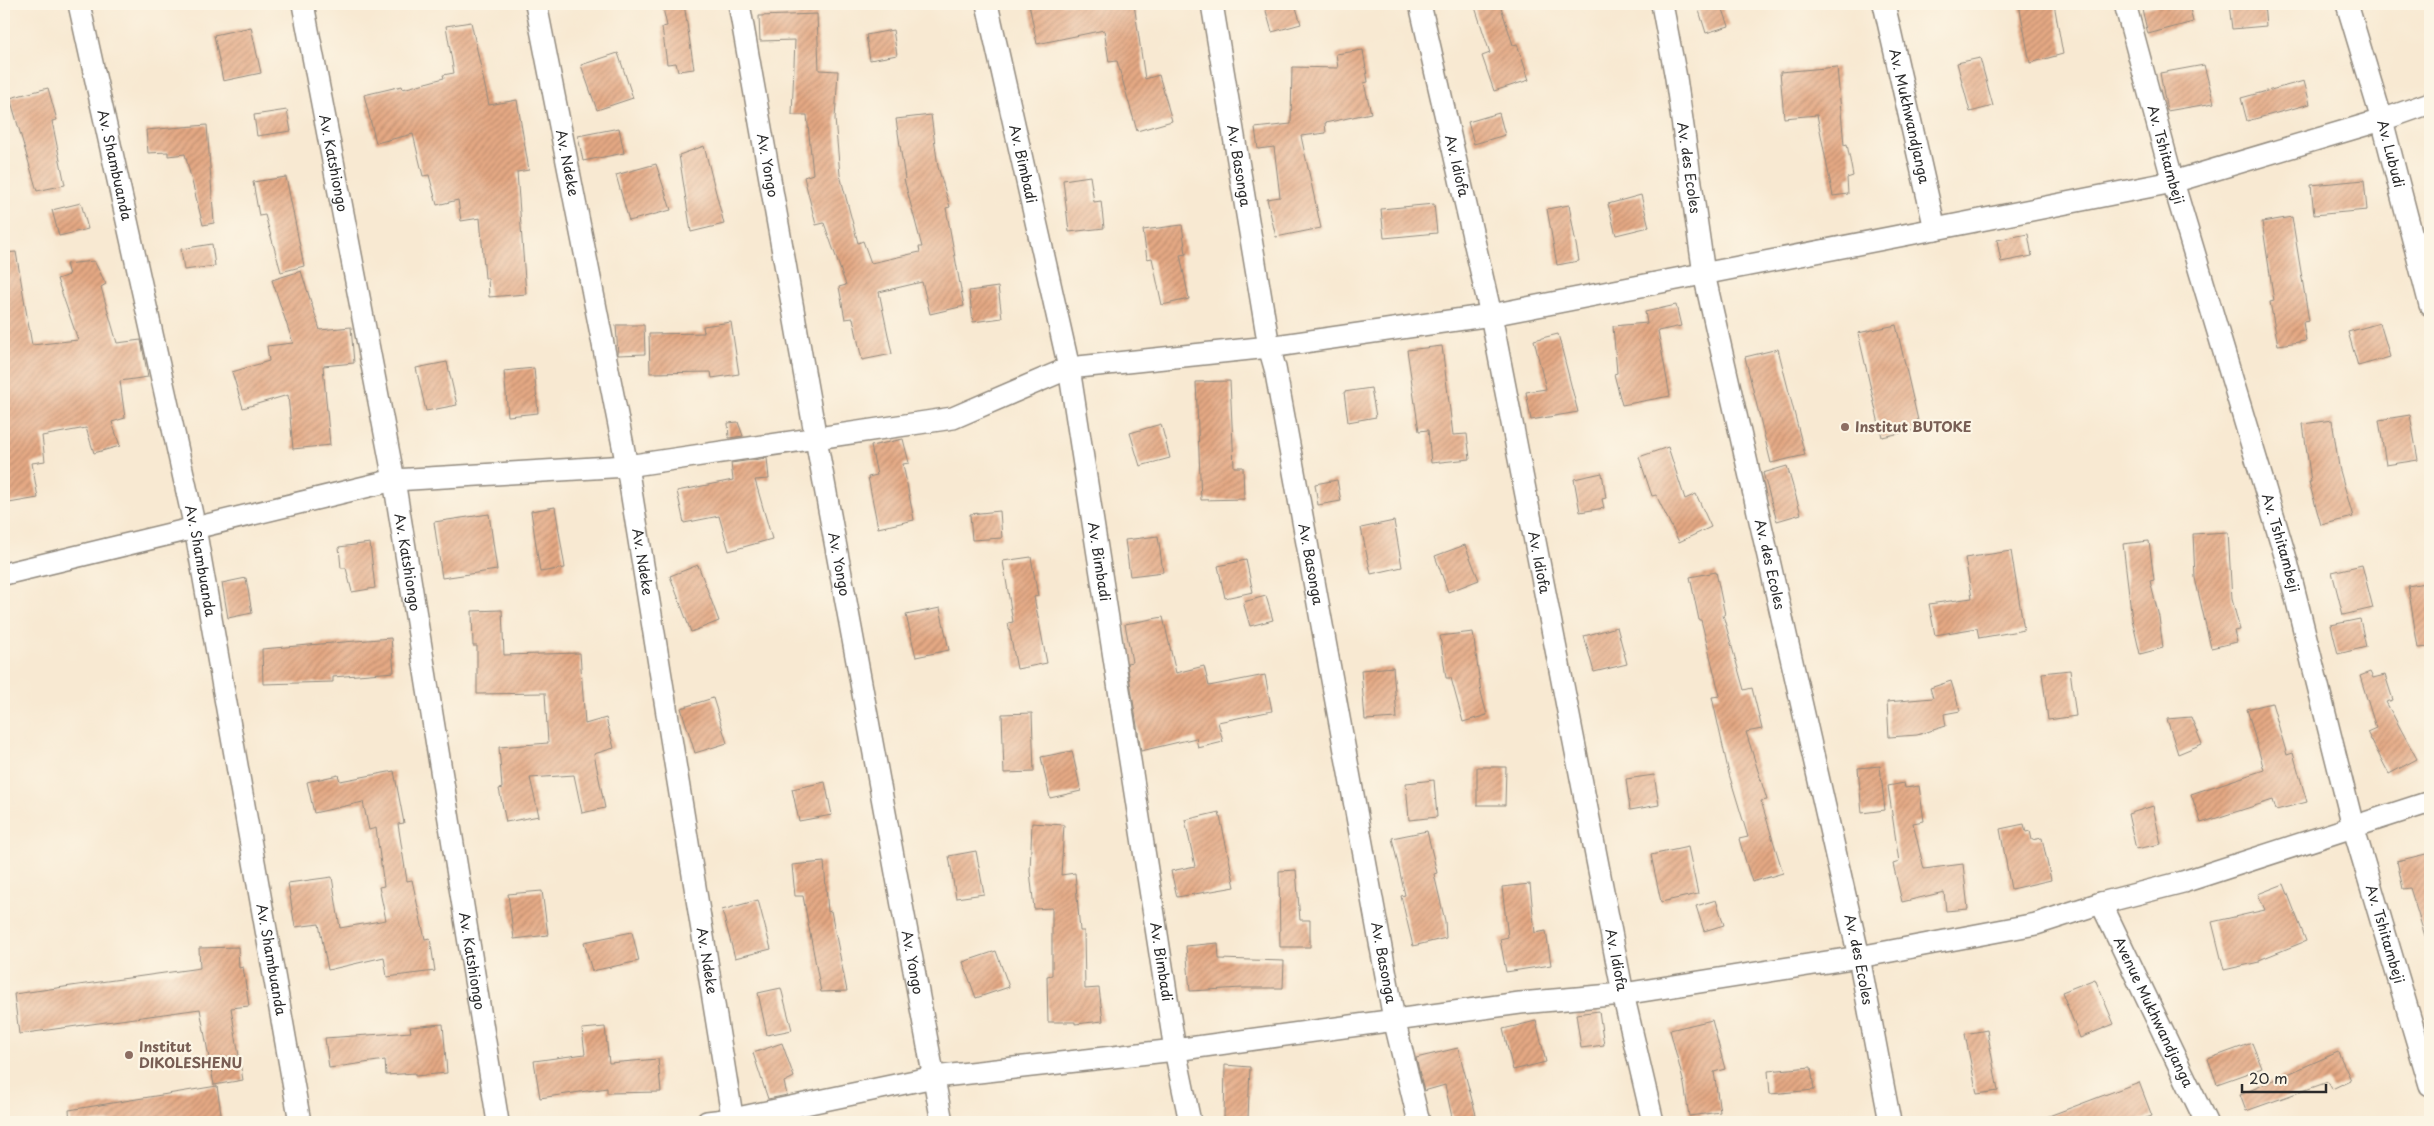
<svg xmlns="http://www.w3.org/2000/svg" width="2434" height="1126" viewBox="0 0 2434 1126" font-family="'Playpen Sans',sans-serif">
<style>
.building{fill:url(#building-hatch)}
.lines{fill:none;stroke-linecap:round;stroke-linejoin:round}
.minor-casing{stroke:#928a7e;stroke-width:24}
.minor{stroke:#fff;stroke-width:21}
.education-dot{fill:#8d6e63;stroke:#fcf5e5;stroke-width:2}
.labels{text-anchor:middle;stroke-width:4.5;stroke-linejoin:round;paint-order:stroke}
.street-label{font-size:14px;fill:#2b2b2b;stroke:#fcf5e5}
.education-label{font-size:14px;font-weight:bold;fill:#785e54;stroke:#fcf5e5;text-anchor:start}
</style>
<defs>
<pattern id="building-hatch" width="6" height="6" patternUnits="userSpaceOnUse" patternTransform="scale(1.25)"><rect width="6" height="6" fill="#e5a984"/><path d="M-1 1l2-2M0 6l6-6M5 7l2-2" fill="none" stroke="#ba8a6c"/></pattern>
</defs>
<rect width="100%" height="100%" fill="#fcf5e5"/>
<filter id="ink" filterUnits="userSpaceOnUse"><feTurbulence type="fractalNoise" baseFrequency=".02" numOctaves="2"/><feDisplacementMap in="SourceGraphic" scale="10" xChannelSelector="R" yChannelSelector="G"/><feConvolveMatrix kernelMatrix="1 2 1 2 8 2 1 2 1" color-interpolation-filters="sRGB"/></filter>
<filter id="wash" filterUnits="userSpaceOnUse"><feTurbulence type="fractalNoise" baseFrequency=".0096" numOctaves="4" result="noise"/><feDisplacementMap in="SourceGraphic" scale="20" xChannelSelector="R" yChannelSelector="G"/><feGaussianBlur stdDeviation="1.12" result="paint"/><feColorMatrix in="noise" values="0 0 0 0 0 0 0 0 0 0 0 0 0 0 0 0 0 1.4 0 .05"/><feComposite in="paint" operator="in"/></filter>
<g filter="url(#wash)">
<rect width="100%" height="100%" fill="#f8e9d2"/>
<g id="blocks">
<path class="building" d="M 662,4 L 684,4 L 694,69 L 678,71 L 676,63 L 667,64 L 662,27 L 667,26 Z
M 1029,4 L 1134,4 L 1145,79 L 1159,75 L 1172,121 L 1137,131 L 1117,61 L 1109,62 L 1104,30 L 1037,44 Z
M 1264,4 L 1295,4 L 1301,24 L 1272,32 Z
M 1474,4 L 1500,4 L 1513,45 L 1517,44 L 1529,80 L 1494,91 L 1482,56 L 1490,53 Z
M 1697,4 L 1721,4 L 1729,26 L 1706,33 Z
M 2019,4 L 2054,4 L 2063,54 L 2030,63 Z
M 2163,4 L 2189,4 L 2193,22 L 2148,34 L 2142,9 Z
M 2229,4 L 2264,4 L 2266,26 L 2232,29 Z
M 817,14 L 819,70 L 838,71 L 835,119 L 840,175 L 858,243 L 863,241 L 871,263 L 920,252 L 919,247 L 922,247 L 904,179 L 905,179 L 896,119 L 931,115 L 938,167 L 950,207 L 946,208 L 964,306 L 930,314 L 922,282 L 879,292 L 892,354 L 862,360 L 853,318 L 845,319 L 839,287 L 846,285 L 824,223 L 816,225 L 804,177 L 813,174 L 807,115 L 792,115 L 795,40 L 760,41 L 759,16 Z
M 471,22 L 489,105 L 517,100 L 529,170 L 517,172 L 526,294 L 489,297 L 488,278 L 485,278 L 480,218 L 461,221 L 458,200 L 437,205 L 429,175 L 423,176 L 413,134 L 376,143 L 364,95 L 402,86 L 403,89 L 444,78 L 443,75 L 454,73 L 446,26 Z
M 251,27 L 261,73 L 223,81 L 214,35 Z
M 893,30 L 897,55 L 870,60 L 866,35 Z
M 1363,50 L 1368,82 L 1364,83 L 1371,113 L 1325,123 L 1326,133 L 1301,136 L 1321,228 L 1276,237 L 1267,199 L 1280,197 L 1274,147 L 1258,149 L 1255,128 L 1291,124 L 1292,67 L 1338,68 L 1336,54 Z
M 618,53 L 633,98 L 597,110 L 581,65 Z
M 1980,58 L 1993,106 L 1970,112 L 1957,63 Z
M 2204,65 L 2214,103 L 2167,111 L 2160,73 Z
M 1837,67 L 1844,145 L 1847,144 L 1853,176 L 1847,178 L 1848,194 L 1833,196 L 1817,115 L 1784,118 L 1780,72 Z
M 2304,81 L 2310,104 L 2247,121 L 2241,98 Z
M 48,88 L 57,120 L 52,121 L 65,185 L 37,191 L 10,98 Z
M 287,110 L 291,131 L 257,136 L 254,115 Z
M 1499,113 L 1505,135 L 1474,144 L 1468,122 Z
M 207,125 L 214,223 L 203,225 L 185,154 L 168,156 L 168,152 L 148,153 L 146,130 Z
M 619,128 L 624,153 L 583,161 L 578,136 Z
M 704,146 L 724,224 L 691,232 L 679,155 Z
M 656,164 L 671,210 L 629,221 L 616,175 Z
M 1090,176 L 1094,202 L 1101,201 L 1104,228 L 1069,232 L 1063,180 Z
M 286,177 L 304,266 L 281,272 L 265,215 L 259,216 L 253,182 Z
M 2364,180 L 2367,210 L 2314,215 L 2311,185 Z
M 1641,195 L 1649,227 L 1616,235 L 1608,204 Z
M 81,203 L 88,229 L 59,236 L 52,210 Z
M 1434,204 L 1437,233 L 1384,238 L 1381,209 Z
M 1569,205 L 1579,261 L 1557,265 L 1547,209 Z
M 2292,217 L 2309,321 L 2303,322 L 2306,341 L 2278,345 L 2270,302 L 2274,301 L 2262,222 Z
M 1182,225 L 1186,254 L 1180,255 L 1189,299 L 1162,305 L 1152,258 L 1147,259 L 1143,230 Z
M 2028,234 L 2032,256 L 2001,262 L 1997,240 Z
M 212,244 L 215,266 L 184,270 L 181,249 Z
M 16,252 L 32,345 L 78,340 L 57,279 L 69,275 L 66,264 L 94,261 L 106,284 L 101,287 L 117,343 L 141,340 L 148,377 L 120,381 L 125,418 L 112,422 L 120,446 L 94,453 L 86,428 L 42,436 L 45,461 L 32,463 L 38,498 L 9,503 L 4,475 L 4,253 Z
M 301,271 L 320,330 L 351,327 L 354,363 L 323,366 L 330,445 L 293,449 L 288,395 L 243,408 L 232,372 L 269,361 L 267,346 L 293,343 L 272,280 Z
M 998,287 L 1002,318 L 973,322 L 969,291 Z
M 1676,305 L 1681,326 L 1658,331 L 1670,396 L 1622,405 L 1614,374 L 1617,373 L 1613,326 L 1647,323 L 1645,312 Z
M 731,322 L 739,374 L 712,378 L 711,372 L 650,373 L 649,334 L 704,333 L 703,326 Z
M 2380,323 L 2390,357 L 2358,366 L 2348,332 Z
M 616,325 L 644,325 L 645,354 L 618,355 Z
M 1896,325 L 1920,429 L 1882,437 L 1858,333 Z
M 1558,334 L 1578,412 L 1531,420 L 1526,392 L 1546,389 L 1534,340 Z
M 1442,346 L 1453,435 L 1467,434 L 1470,459 L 1431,463 L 1428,430 L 1419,431 L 1407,350 Z
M 1778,349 L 1805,455 L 1771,463 L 1745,357 Z
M 447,362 L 457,405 L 426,411 L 416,368 Z
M 534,368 L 538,413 L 508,416 L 504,371 Z
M 1230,381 L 1234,467 L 1243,467 L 1244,499 L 1201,500 L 1196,382 Z
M 1371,388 L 1376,417 L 1348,422 L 1344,392 Z
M 2410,415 L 2418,460 L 2386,465 L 2379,420 Z
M 2332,420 L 2339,467 L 2353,517 L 2321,525 L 2309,482 L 2311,482 L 2303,424 Z
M 738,422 L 743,436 L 729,438 L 728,423 Z
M 1161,424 L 1170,458 L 1140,466 L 1130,433 Z
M 903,439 L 909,463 L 903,464 L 914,520 L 878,528 L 868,477 L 877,475 L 871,446 Z
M 1668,447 L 1685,499 L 1696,494 L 1711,527 L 1679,542 L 1656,495 L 1652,496 L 1639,457 Z
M 767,458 L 769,479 L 755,480 L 772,539 L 729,551 L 719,516 L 684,523 L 677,491 L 733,480 L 731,463 Z
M 1787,466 L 1801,514 L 1777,521 L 1763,473 Z
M 1602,473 L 1606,498 L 1602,499 L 1604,508 L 1580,512 L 1574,479 Z
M 1337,480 L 1341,501 L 1318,505 L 1315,484 Z
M 555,507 L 565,568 L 540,572 L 531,511 Z
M 1000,511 L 1002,538 L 972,540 L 970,514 Z
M 489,514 L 497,570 L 442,578 L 434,522 Z
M 1394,521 L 1402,567 L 1371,574 L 1361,528 Z
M 2228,532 L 2232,599 L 2240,630 L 2234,631 L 2237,642 L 2211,648 L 2195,578 L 2193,534 Z
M 1158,536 L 1163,572 L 1130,576 L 1125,540 Z
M 2149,541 L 2154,580 L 2150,581 L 2159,617 L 2163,648 L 2140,654 L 2132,619 L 2123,544 Z
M 370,543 L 375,588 L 352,592 L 346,568 L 341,568 L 339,547 Z
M 1465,545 L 1479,580 L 1448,592 L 1435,556 Z
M 2011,551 L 2024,630 L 1979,638 L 1977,628 L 1935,635 L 1929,604 L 1972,598 L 1965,558 Z
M 1031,557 L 1038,596 L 1034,597 L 1047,663 L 1017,669 L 1008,623 L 1013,622 L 1003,561 Z
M 1246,560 L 1253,592 L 1225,598 L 1218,566 Z
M 698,565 L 719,621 L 691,632 L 670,576 Z
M 2362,565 L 2373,608 L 2343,615 L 2332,572 Z
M 1716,572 L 1725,615 L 1723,615 L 1744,690 L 1752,688 L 1762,729 L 1746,732 L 1767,800 L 1761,801 L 1783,873 L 1752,882 L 1739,839 L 1748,837 L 1729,774 L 1712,697 L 1720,696 L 1701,620 L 1699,620 L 1690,577 Z
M 246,578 L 252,613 L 228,618 L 222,583 Z
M 2430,582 L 2430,647 L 2418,648 L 2408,586 Z
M 1266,596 L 1273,620 L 1250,626 L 1243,602 Z
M 940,608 L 949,650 L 916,657 L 906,615 Z
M 502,610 L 504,655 L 580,653 L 585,724 L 606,718 L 614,748 L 594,754 L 605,808 L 582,813 L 574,775 L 530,778 L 539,816 L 506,822 L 499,789 L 502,788 L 499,747 L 548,743 L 545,693 L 477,694 L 477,646 L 473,646 L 472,611 Z
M 1163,617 L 1176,673 L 1204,666 L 1209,686 L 1265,675 L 1272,711 L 1218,722 L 1223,742 L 1198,748 L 1196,738 L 1141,751 L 1127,663 L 1132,662 L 1125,624 Z
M 2360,619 L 2366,647 L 2338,654 L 2331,625 Z
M 1617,627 L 1627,664 L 1594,672 L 1584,636 Z
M 1473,632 L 1481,692 L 1487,715 L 1463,722 L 1451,678 L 1446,678 L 1440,636 Z
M 391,638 L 394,672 L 333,677 L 333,682 L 263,684 L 262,649 Z
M 1393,667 L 1397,718 L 1365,720 L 1361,670 Z
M 2070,670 L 2076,716 L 2048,720 L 2042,673 Z
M 2370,672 L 2373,678 L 2385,675 L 2393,700 L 2386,702 L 2417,759 L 2389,774 L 2367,732 L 2376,728 L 2360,676 Z
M 1951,681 L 1960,711 L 1944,714 L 1946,726 L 1917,735 L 1889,737 L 1887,702 L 1933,698 L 1930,688 Z
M 713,698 L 727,743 L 695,753 L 681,708 Z
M 2272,703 L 2287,755 L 2293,753 L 2307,802 L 2276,810 L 2273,800 L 2201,823 L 2191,794 L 2264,770 L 2247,709 Z
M 1032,713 L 1034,772 L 1004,773 L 1002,714 Z
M 2191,717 L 2202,744 L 2178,754 L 2167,719 Z
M 1072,751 L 1081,791 L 1050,798 L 1041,757 Z
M 1880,766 L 1885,810 L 1862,813 L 1858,768 Z
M 1477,767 L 1506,767 L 1505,805 L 1477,805 Z
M 394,771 L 404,823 L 398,824 L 407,881 L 412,880 L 425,939 L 430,938 L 435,971 L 387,977 L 384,957 L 328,970 L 319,924 L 295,927 L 288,883 L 332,877 L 340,928 L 386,920 L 379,887 L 384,886 L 376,828 L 369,830 L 363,802 L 314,813 L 307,782 L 338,775 L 340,781 Z
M 1654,775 L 1659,805 L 1630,810 L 1626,779 Z
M 1434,780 L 1437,817 L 1409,820 L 1406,783 Z
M 825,782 L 832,815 L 799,821 L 792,789 Z
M 1904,783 L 1905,788 L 1919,786 L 1924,821 L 1913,823 L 1924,869 L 1963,864 L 1968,909 L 1946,911 L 1944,892 L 1902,902 L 1893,864 L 1899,862 L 1888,786 Z
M 2153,806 L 2161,844 L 2136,849 L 2128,814 Z
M 1219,812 L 1235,887 L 1177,897 L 1171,871 L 1195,866 L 1185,820 Z
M 1032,823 L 1064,825 L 1061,875 L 1075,873 L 1080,931 L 1084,931 L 1085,989 L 1099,988 L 1103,1021 L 1075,1024 L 1075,1022 L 1048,1022 L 1047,976 L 1052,975 L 1052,908 L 1034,909 L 1030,871 Z
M 2024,824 L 2026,832 L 2030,831 L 2032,840 L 2042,838 L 2051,880 L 2011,889 L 2000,829 Z
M 1427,831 L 1437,873 L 1434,874 L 1445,921 L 1446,938 L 1413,946 L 1401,896 L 1405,895 L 1392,838 Z
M 1688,847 L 1698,894 L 1661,902 L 1651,855 Z
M 976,851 L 984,894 L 956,898 L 949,856 Z
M 2430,853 L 2430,936 L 2425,936 L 2410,888 L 2403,889 L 2397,861 Z
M 824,862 L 828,912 L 831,911 L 847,991 L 821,992 L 803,896 L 795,896 L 792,865 Z
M 1296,870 L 1300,920 L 1310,920 L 1310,947 L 1280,947 L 1279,871 Z
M 1530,884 L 1535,933 L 1546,931 L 1551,965 L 1506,972 L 1500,939 L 1508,937 L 1502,887 Z
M 2284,884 L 2306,941 L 2259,960 L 2259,962 L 2224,970 L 2212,922 L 2265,910 L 2258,894 Z
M 542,891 L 548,935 L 514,939 L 508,894 Z
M 758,900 L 771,949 L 735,958 L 722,910 Z
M 1716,900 L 1724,925 L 1704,931 L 1696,906 Z
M 632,932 L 639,961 L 592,971 L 584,942 Z
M 1218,943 L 1219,959 L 1284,961 L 1283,988 L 1242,988 L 1190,991 L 1186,946 Z
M 238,947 L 239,968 L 243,967 L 249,1006 L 231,1008 L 243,1080 L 214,1085 L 200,1009 L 19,1034 L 14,994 L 200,968 L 199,948 Z
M 996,951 L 1009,987 L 976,998 L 963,962 Z
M 2095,979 L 2114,1024 L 2080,1038 L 2062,992 Z
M 781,988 L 792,1030 L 767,1035 L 758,993 Z
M 1599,1011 L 1604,1045 L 1581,1048 L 1576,1014 Z
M 1712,1020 L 1725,1069 L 1714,1072 L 1720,1112 L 1689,1116 L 1684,1084 L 1670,1030 Z
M 1536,1021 L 1546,1062 L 1513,1070 L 1503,1029 Z
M 443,1024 L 447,1073 L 415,1076 L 415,1073 L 386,1075 L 385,1060 L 329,1068 L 325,1038 L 411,1032 L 410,1027 Z
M 605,1027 L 609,1063 L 658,1059 L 661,1092 L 607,1093 L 607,1088 L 540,1098 L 534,1061 L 585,1054 L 582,1029 Z
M 1987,1030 L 1998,1091 L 1977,1094 L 1965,1034 Z
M 782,1043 L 794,1077 L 784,1082 L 787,1095 L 768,1099 L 753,1053 Z
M 2252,1043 L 2262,1068 L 2217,1084 L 2208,1059 Z
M 1458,1048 L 1478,1122 L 1453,1122 L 1445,1085 L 1424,1091 L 1416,1058 Z
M 2338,1052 L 2351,1080 L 2332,1089 L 2328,1082 L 2246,1111 L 2240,1095 Z
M 1225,1065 L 1250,1067 L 1248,1119 L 1224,1118 Z
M 1811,1067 L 1814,1090 L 1770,1094 L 1768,1071 Z
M 2139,1082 L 2152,1116 L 2134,1122 L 2042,1122 L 2041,1119 Z
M 217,1086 L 222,1120 L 70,1122 L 69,1110 Z"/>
</g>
</g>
<g filter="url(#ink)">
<use href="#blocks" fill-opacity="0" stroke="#928a7e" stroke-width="1"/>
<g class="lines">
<defs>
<g id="minor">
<path id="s1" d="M 79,4 L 195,528 L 300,1122"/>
<path id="s2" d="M 303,4 L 394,480 L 498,1122"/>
<path id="s3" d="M 536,4 L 627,466 L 733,1122"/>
<path id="s4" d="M 739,4 L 816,439 L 942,1122"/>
<path id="s5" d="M 987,4 L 1069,368 L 1175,1050 L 1190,1122"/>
<path id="s6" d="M 1212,4 L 1269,347 L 1275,368 L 1394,1019 L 1419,1122"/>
<path id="s7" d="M 1420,4 L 1491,315 L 1623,994 L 1653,1122"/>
<path id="s8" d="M 1662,4 L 1676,78 L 1704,274 L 1859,957 L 1890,1122"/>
<path id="s9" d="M 1884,4 L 1935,229"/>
<path id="s10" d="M 2125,4 L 2173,182 L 2287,562 L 2353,826 L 2430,1085"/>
<path id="s11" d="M 2347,4 L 2382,120 L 2430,305"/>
<path d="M 4,574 L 394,480 L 627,466 L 953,418 L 1069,368 L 1269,347 L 1491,315 L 1935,229 L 2173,182 L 2382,120 L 2430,103"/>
<path id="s12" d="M 2101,903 L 2206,1122"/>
<path d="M 707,1122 L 733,1119 L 934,1077 L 1175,1050 L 1520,1003 L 1623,994 L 1859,957 L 2036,924 L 2101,903 L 2183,882 L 2430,802"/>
</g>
</defs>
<use href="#minor" class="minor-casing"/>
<use href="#minor" class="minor"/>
</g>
</g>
<g class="education-dot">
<circle cx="1845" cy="427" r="5"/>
<circle cx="129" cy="1055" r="5"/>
</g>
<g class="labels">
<g class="street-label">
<text dy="5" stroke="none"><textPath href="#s9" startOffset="115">Av. Mukhwandjanga</textPath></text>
<text dy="5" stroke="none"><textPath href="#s11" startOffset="156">Av. Lubudi</textPath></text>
<text dy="5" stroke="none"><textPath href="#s10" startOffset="156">Av. Tshitambeji</textPath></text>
<text dy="5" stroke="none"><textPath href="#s5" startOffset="164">Av. Bimbadi</textPath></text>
<text dy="5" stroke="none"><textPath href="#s2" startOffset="162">Av. Katshiongo</textPath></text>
<text dy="5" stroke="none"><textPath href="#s3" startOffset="162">Av. Ndeke</textPath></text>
<text dy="5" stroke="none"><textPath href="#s1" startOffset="165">Av. Shambuanda</textPath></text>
<text dy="5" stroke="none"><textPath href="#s4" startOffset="164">Av. Yongo</textPath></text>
<text dy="5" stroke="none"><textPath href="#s6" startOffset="164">Av. Basonga</textPath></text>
<text dy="5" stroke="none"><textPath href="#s7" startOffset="166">Av. Idiofa</textPath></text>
<text dy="5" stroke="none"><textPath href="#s8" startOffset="166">Av. des Ecoles</textPath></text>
<text dy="5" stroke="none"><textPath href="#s10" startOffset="561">Av. Tshitambeji</textPath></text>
<text dy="5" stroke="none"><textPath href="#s1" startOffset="570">Av. Shambuanda</textPath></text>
<text dy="5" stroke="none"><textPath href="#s5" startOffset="569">Av. Bimbadi</textPath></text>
<text dy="5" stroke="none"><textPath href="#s2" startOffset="568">Av. Katshiongo</textPath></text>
<text dy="5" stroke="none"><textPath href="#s3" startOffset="568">Av. Ndeke</textPath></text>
<text dy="5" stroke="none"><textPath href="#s7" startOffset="571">Av. Idiofa</textPath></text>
<text dy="5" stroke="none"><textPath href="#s4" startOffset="569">Av. Yongo</textPath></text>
<text dy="5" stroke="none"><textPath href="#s6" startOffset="569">Av. Basonga</textPath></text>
<text dy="5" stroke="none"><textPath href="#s8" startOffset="571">Av. des Ecoles</textPath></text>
<text dy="5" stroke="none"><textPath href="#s10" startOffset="966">Av. Tshitambeji</textPath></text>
<text dy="5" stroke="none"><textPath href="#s8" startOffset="976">Av. des Ecoles</textPath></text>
<text dy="5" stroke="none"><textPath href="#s1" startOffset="975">Av. Shambuanda</textPath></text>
<text dy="5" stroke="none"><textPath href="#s7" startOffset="976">Av. Idiofa</textPath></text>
<text dy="5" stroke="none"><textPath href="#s3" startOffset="972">Av. Ndeke</textPath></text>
<text dy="5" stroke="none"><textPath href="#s5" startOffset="974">Av. Bimbadi</textPath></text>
<text dy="5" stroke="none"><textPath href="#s2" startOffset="972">Av. Katshiongo</textPath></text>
<text dy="5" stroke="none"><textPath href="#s4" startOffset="974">Av. Yongo</textPath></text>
<text dy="5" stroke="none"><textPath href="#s6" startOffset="974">Av. Basonga</textPath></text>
<text dy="5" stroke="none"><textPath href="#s12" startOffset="121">Avenue Mukhwandjanga</textPath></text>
</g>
<g class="education-label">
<text x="1855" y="432">Institut BUTOKE</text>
<text x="139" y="1052">Institut<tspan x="139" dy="16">DIKOLESHENU</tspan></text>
</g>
</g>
<rect width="2434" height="1126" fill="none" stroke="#fcf5e5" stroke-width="20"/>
<path d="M2242 1084v8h84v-8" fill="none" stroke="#2b2b2b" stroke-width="2.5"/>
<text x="2249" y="1084" font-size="15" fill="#2b2b2b" stroke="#fcf5e5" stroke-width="4" paint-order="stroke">20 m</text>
</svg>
